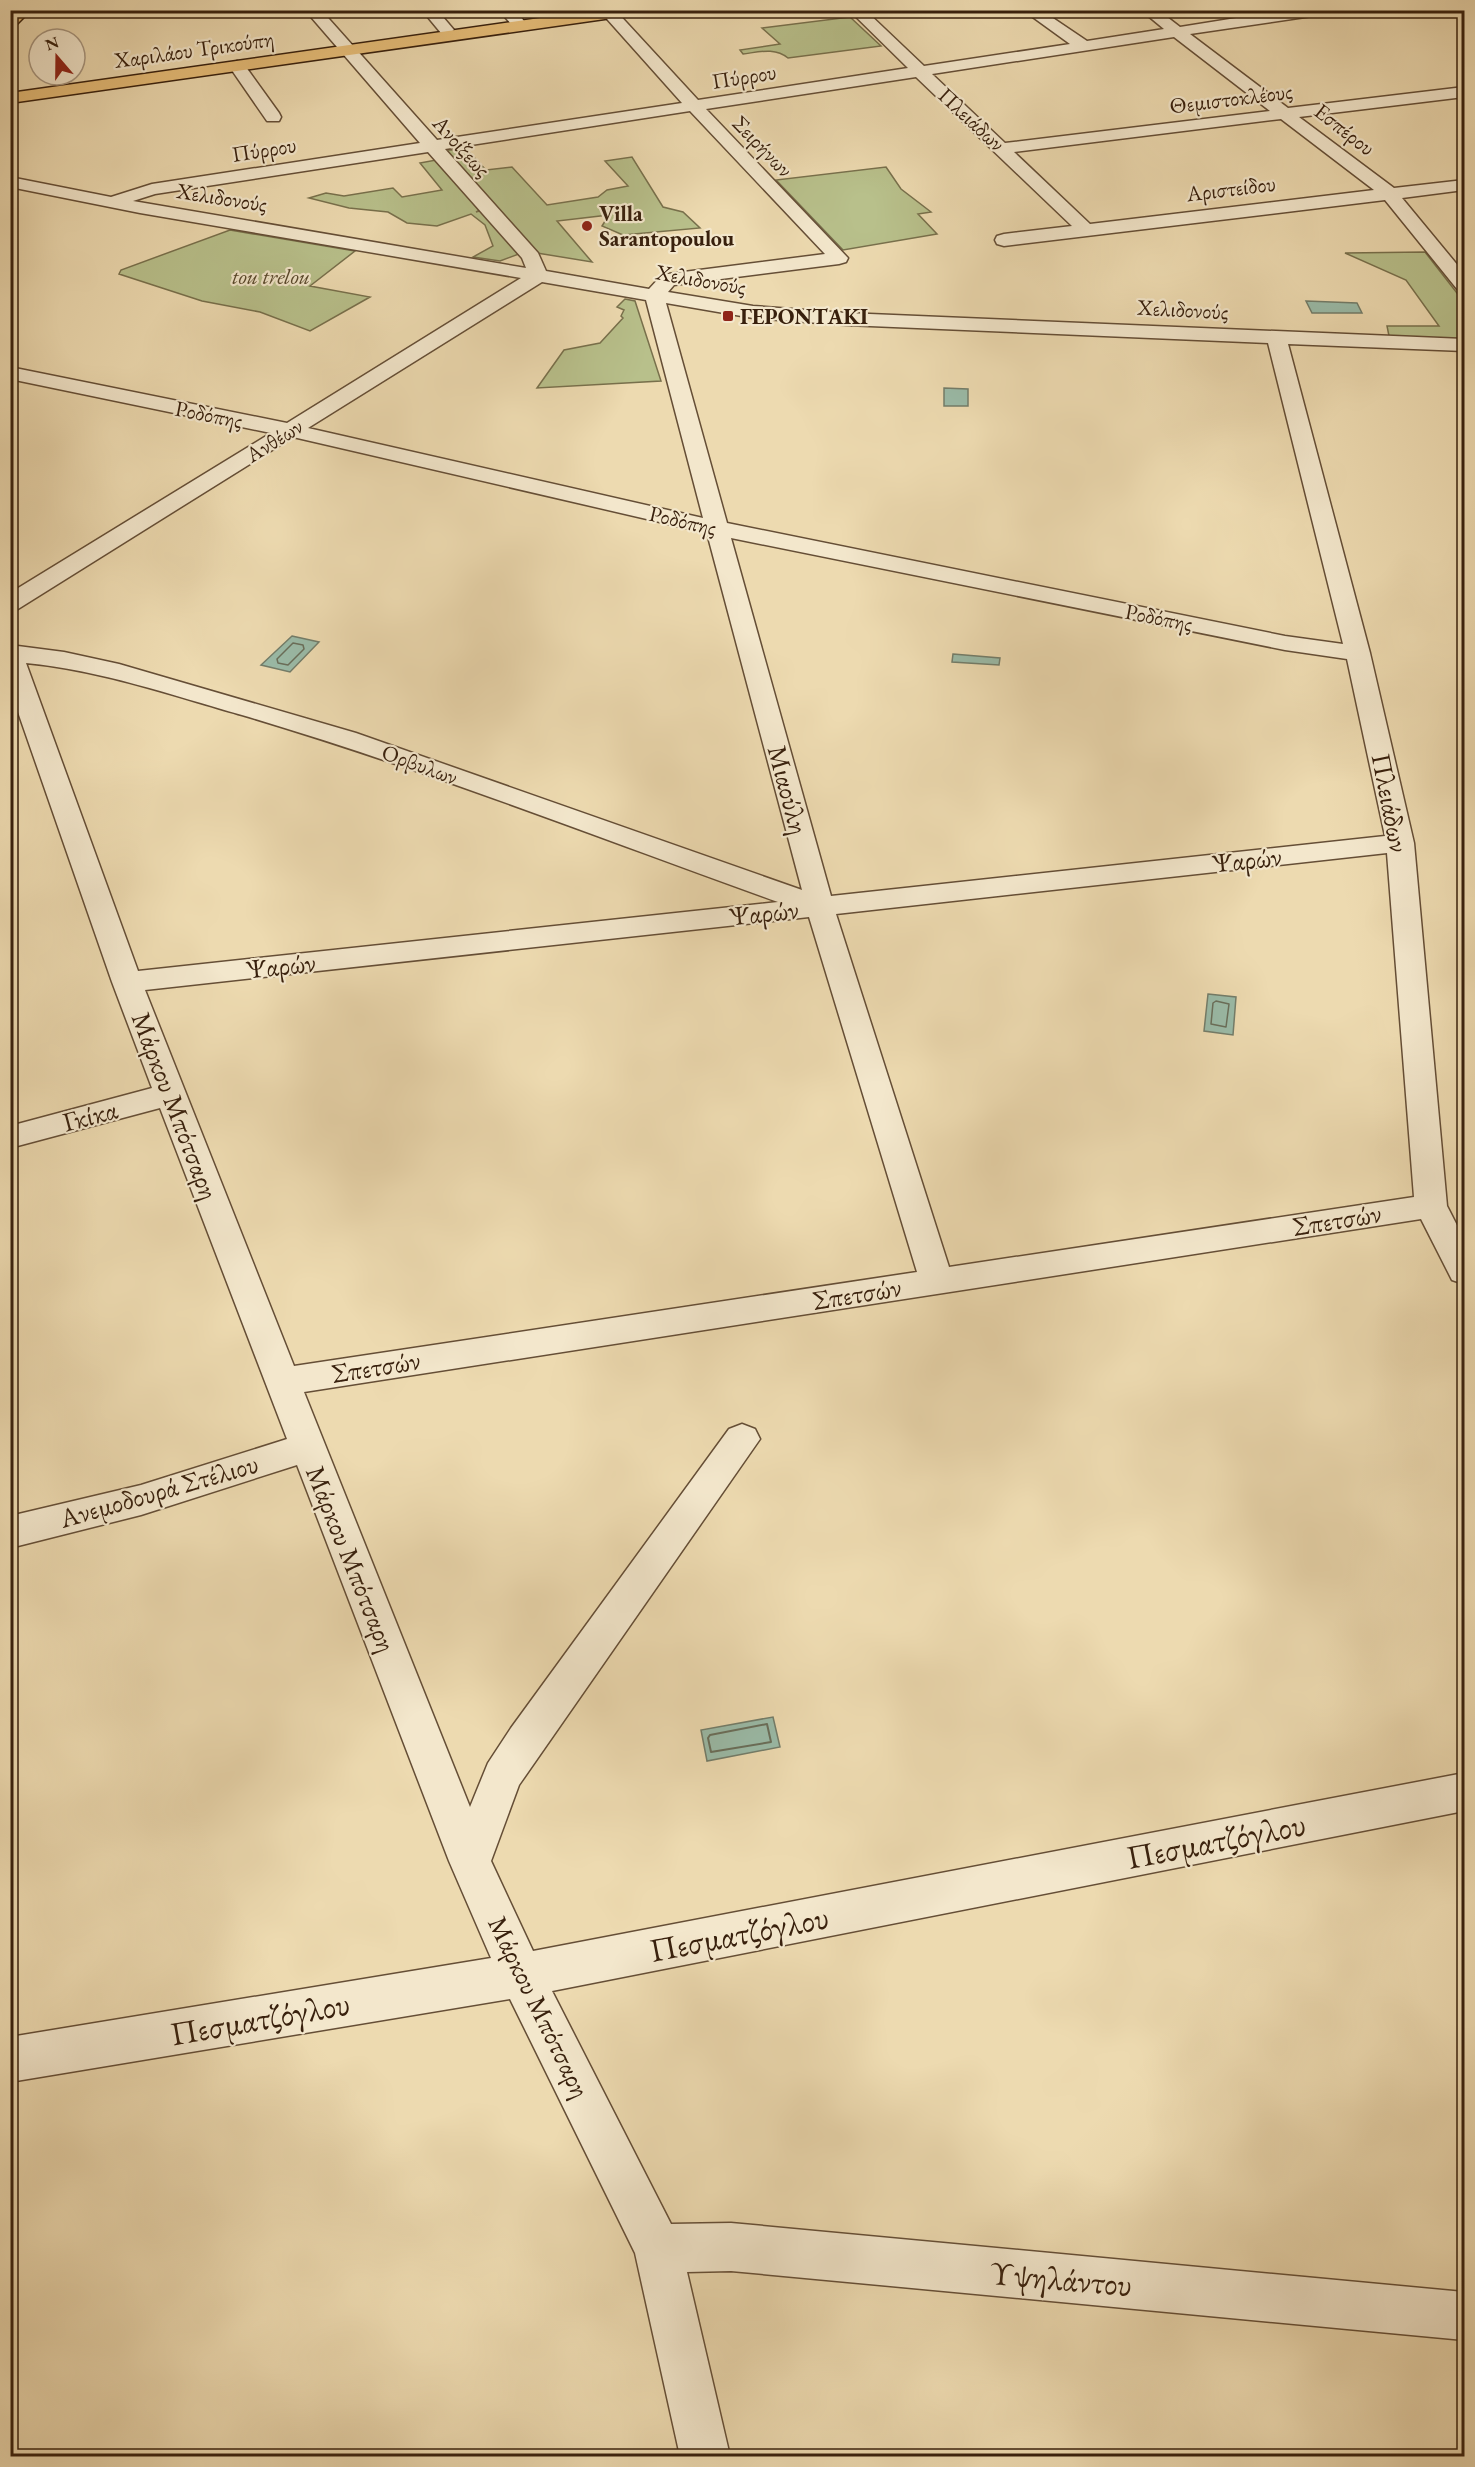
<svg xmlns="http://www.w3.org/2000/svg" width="1475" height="2467" viewBox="0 0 1475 2467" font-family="'EB Garamond',serif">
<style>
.green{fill:#b8c08b;stroke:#78704c;stroke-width:1.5}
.water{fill:#9abba8;stroke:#737d6a;stroke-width:1.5}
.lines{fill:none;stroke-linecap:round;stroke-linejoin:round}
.shore-far1{stroke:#696e5a;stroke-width:1.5}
.shore{stroke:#696e5a;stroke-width:2}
.minor-casing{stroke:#654e36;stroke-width:3}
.major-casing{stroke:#38200d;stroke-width:3}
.minor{fill:#f3e7cc;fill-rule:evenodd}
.major{fill:#e6bd78;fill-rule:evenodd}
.poi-dot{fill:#8f2418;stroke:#f3e7cc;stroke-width:2}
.labels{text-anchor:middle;stroke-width:4.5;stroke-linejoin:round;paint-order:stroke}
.far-street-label{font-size:22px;fill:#38200d;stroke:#f3e7cc}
.far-poi-label{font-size:22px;font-weight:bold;fill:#38200d;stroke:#f3e7cc;text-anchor:start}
.far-park-label{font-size:22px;font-style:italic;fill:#58482c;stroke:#f3e7cc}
.street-label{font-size:27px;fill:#38200d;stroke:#f3e7cc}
.near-street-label{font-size:33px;fill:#38200d;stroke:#f3e7cc}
</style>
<rect width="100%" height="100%" fill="#eddab0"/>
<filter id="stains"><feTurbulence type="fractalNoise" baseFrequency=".00333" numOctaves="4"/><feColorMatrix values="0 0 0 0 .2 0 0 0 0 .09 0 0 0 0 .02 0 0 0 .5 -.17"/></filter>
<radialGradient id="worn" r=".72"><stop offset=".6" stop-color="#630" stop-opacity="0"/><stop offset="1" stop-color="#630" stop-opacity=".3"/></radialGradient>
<path class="green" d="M 850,17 L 881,46 L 788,58 C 775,47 759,52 743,54 L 740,50 L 780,44 L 762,28 Z
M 442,150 L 467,150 L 486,170 L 512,167 L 547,205 L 598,197 L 607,190 L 628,186 L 605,161 L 632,157 L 663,207 L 683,212 L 700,228 L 623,235 L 602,226 L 609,215 L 557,221 L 592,262 L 537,253 Z
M 436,160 L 479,210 L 476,212 L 483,210 L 519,254 L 500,261 L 473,257 L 493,246 L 485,225 L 471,214 L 437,226 L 407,223 L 388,212 L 349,208 L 309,198 L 326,193 L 344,196 L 393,188 L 402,197 L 442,190 L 420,163 Z
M 886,167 L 901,189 L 931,212 L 918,214 L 937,234 L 843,250 L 776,180 Z
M 230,230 L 355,251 L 310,286 L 370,297 L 310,331 L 260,312 L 202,301 L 119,274 L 121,270 Z
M 1425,252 L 1464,302 L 1464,339 L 1389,336 L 1387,326 L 1439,326 L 1406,280 L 1345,253 Z
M 625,299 L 635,301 L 661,381 L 537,388 L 564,350 L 600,343 L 623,318 L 621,316 L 624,310 L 617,307 Z"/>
<path class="water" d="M 1306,301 L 1357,303 L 1362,313 L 1312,313 Z
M 944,388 L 968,389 L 968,406 L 944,406 Z
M 292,636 L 319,642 L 290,672 L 261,665 Z
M 953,654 L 1000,658 L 999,665 L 952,662 Z
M 1208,994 L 1236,997 L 1233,1035 L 1204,1031 Z
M 773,1717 L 780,1747 L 707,1761 L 701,1730 Z"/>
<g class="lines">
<path class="shore-far1" d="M 293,643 L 303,645 L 304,649 L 288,665 L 278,663 L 277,659 Z
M 1216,1001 L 1229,1004 L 1226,1027 L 1211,1024 L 1213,1003 Z"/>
<path class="shore" d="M 767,1724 L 771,1742 L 711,1752 L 708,1738 L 710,1735 Z"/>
<defs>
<path id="minor" d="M 305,10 L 321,10 L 437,140 L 682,103 L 599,10 L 615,10 L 698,100 L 908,68 L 849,10 L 865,10 L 924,66 L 1070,44 L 1023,10 L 1041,10 L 1087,41 L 1164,29 L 1141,10 L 1158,10 L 1180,27 L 1286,10 L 1326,10 L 1319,15 L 1190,34 L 1288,108 L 1464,87 L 1464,97 L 1299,117 L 1394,188 L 1464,180 L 1464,190 L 1402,198 L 1464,273 L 1464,291 L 1457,289 L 1385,200 L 1004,246 L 997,244 L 995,240 L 997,236 L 1004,234 L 1072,226 L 916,77 L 706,109 L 848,258 L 846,262 L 839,264 L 674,285 L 668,292 L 753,306 L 846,313 L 1464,339 L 1464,351 L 1288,344 L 1370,653 L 1414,843 L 1447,1206 L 1464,1239 L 1464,1284 L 1452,1280 L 1421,1219 L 304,1392 L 470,1807 L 488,1763 L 511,1728 L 729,1429 L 742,1424 L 755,1429 L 760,1439 L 519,1785 L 491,1861 L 533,1951 L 1464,1773 L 1464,1811 L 552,1991 L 671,2224 L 731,2223 L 1464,2292 L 1464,2340 L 731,2271 L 687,2272 L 730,2456 L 680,2456 L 635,2253 L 510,1999 L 10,2082 L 10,2037 L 491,1958 L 449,1861 L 297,1465 L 141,1515 L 10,1548 L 10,1516 L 141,1485 L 287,1439 L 160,1108 L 10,1148 L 10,1126 L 152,1088 L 112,982 L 10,689 L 10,645 L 64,652 L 119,664 L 356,733 L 802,890 L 707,533 L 293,437 L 18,609 L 10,611 L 10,593 L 271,433 L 10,379 L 10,367 L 287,423 L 521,278 L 140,213 L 10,187 L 10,177 L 111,197 L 152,184 L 420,143 ZM 1174,37 L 1270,111 L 1005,143 L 932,74 ZM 690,111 L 825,254 L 668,274 L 661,276 L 649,289 L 546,271 L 538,253 L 445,149 ZM 1281,119 L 1374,190 L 1090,224 L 1014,152 ZM 428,152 L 522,258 L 526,268 L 133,201 L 155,194 ZM 542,282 L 646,300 L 703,518 L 308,428 ZM 666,303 L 753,318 L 846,325 L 1268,343 L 1343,644 L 1285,636 L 727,523 ZM 731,538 L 1285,650 L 1347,659 L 1385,836 L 831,896 ZM 26,663 C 100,670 171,695 242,715 C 424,769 600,838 778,902 L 138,971 ZM 1387,853 L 1414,1197 L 949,1267 L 836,914 ZM 809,917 L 917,1272 L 294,1366 L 145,990 Z
M 422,10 L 437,10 L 454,30 L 446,35 L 441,33 Z
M 499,10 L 515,10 L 524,21 L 516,26 L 511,24 Z
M 237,61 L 243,63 L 279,113 L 281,117 L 279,121 L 267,121 L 229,66 Z"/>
<path id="major" d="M 15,10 L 31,10 L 15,26 L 10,27 L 10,14 Z
M 597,10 L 640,10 L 633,15 L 10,103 L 10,93 Z"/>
</defs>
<use href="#minor" class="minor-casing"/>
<use href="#major" class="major-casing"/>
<use href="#minor" class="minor"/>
<use href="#major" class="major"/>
</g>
<g class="poi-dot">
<circle cx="587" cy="226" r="6"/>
<rect x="722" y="310" width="12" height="12" rx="3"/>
</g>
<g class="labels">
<g class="far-street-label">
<text transform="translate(194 49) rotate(-8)" y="8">Χαριλάου Τρικούπη</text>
<text transform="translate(744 76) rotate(-9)" y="8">Πύρρου</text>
<text transform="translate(1231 98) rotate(-7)" y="8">Θεμιστοκλέους</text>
<text transform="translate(972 119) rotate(43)" y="8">Πλειάδων</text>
<text transform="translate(1345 129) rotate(38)" y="8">Εσπέρου</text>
<text transform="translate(462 146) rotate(48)" y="8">Ανοίξεως</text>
<text transform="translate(763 146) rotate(46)" y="8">Σειρήνων</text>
<text transform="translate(264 149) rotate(-9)" y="8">Πύρρου</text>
<text transform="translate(1231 188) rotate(-7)" y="8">Αριστείδου</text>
<text transform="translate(222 197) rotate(9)" y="8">Χελιδονούς</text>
<text transform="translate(701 279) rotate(10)" y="8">Χελιδονούς</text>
<text transform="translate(1183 309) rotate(3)" y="8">Χελιδονούς</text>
<text transform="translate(209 414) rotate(11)" y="8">Ροδόπης</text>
<text transform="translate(274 440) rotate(-32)" y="8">Ανθέων</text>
<text transform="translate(683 520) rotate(13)" y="8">Ροδόπης</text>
<text transform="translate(1159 617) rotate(11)" y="8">Ροδόπης</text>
<text transform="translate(420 764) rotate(20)" y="8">Ορβυλων</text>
</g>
<g class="far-poi-label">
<text x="599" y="221">Villa<tspan x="599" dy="25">Sarantopoulou</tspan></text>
<text x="740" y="324">ΓΕΡΟΝΤΑΚΙ</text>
</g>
<g class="far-park-label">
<text x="271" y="284">tou trelou</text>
</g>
<g class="street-label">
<text transform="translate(788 790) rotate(75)" y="9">Μιαούλη</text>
<text transform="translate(1390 803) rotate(79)" y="9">Πλειάδων</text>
<text transform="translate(1247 860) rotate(-6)" y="9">Ψαρών</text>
<text transform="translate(764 913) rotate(-6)" y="9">Ψαρών</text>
<text transform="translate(281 966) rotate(-6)" y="9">Ψαρών</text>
<text transform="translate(175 1106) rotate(69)" y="9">Μάρκου Μπότσαρη</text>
<text transform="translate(90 1116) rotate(-15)" y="9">Γκίκα</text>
<text transform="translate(1337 1220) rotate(-9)" y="9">Σπετσών</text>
<text transform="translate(857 1294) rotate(-9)" y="9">Σπετσών</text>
<text transform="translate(376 1367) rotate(-9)" y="9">Σπετσών</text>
<text transform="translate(159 1491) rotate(-16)" y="9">Ανεμοδουρά Στέλιου</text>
<text transform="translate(351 1559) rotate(68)" y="9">Μάρκου Μπότσαρη</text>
<text transform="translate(539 2007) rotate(64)" y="9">Μάρκου Μπότσαρη</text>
</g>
<g class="near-street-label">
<text transform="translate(1216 1840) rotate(-11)" y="12">Πεσματζόγλου</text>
<text transform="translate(739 1933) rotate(-11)" y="12">Πεσματζόγλου</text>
<text transform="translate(260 2018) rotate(-10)" y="12">Πεσματζόγλου</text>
<text transform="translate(1061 2278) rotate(5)" y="12">Υψηλάντου</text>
</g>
</g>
<rect width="1475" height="2467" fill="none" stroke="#eddab0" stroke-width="36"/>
<rect x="12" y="12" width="1451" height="2443" fill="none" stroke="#38200d" stroke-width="3"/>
<rect x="18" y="18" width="1439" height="2431" fill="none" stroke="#38200d" stroke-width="1.5"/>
<g transform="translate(57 57) rotate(340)"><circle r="28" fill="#f3e7cc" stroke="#a89780" stroke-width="1.5"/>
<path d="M0-4.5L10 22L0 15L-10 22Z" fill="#8f2418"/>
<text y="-9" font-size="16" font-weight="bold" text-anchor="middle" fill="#38200d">N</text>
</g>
<rect width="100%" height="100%" filter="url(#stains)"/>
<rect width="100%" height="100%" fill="url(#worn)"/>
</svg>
